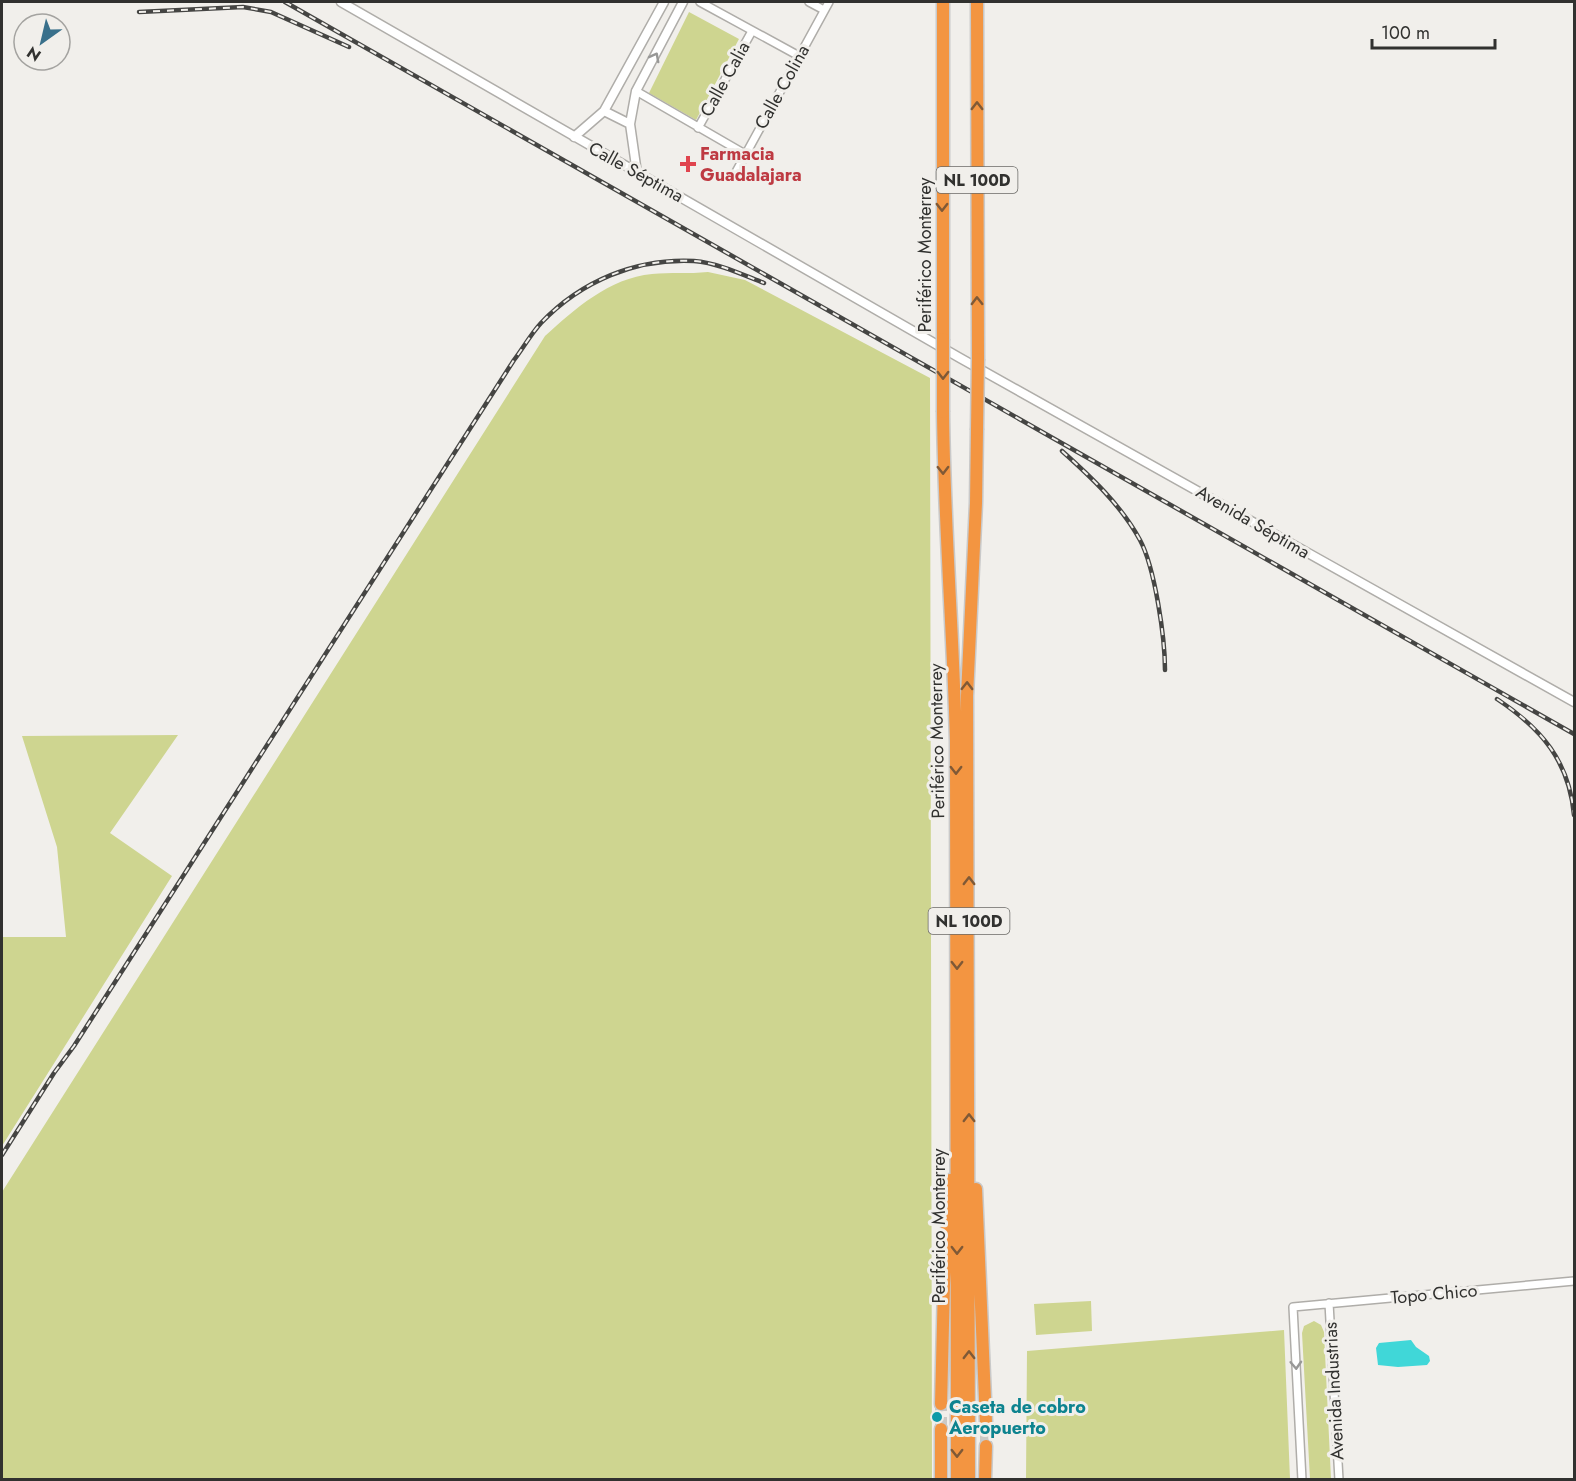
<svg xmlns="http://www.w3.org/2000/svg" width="1576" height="1481" viewBox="0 0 1576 1481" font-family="Jost,sans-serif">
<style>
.green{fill:#ced590}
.water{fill:#40d7d8}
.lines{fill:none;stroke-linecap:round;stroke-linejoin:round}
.motorway-tunnel{stroke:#cbc9c5;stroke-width:12;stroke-dasharray:12 6;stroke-linecap:butt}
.minor-casing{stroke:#afada9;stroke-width:10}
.tertiary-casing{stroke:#afada9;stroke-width:11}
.motorway-casing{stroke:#c9c9c9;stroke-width:15}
.minor{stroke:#fff;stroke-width:7}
.tertiary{stroke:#fff;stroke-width:8}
.motorway{stroke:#f39541;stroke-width:12}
.rail-casing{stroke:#454543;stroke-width:4.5}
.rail{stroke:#f1efeb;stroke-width:2;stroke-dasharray:7;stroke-linecap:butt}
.motorway-bridge-casing{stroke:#c9c9c9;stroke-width:15;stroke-linecap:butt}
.motorway-bridge{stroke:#f39541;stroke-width:12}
.oneway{stroke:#989897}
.oneway2{stroke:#7f5936}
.health-dot{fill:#e0444e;stroke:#f1efeb;stroke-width:2}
.culture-dot{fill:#0f9aa8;stroke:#f1efeb;stroke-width:2}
.labels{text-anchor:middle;stroke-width:6;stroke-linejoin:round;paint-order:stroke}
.shield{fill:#f1efeb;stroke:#6b6a67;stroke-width:1.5}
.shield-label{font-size:16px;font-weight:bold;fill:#31312f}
.street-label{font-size:18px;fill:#31312f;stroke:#f1efeb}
.health-label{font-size:18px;font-weight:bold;fill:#be3a42;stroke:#f1efeb;text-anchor:start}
.culture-label{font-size:18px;font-weight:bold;fill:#0d838f;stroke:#f1efeb;text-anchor:start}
</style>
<rect width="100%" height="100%" fill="#f1efeb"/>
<path class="green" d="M 689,12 L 739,39 L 696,120 L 649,93 Z
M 708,272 L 745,280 L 930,378 L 932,1479 L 2,1479 L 2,1192 L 545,336 C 575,309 609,278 652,274 C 670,272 689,274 708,272 Z
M 178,735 L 110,833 L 172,876 L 2,1146 L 2,937 L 66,937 L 57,847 L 22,736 Z
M 1091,1301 L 1092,1331 L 1036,1335 L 1034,1304 Z
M 1314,1321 L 1321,1325 L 1324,1332 L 1331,1479 L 1310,1479 L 1302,1333 L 1304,1326 Z
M 1284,1330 L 1290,1479 L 1026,1479 L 1027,1351 Z"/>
<path class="water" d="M 1411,1340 L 1416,1347 L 1429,1356 L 1430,1361 L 1427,1365 L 1398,1367 L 1378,1365 L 1376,1348 L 1379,1343 Z"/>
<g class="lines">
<path class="motorway-tunnel" d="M 941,1429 L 941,1404
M 986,1446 L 986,1422"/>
<defs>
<path id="minor" d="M 700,2 L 799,56
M 809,2 L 824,10
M 636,91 L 745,154
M 698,128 L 752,31
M 736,172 L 829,2
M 1329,1303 L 1339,1480
M 1302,1480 L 1293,1307 L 1574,1281"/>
<path id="tertiary" d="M 341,2 L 960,358 L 1574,702
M 604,111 L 630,124
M 574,137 L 604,111 L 664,2
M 637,173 L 630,124 L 636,91 L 683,2"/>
<path id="motorway" d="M 977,2 L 978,359
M 943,339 L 943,2
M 943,412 C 944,521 953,631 956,741 L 957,1480
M 976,1189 L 986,1422
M 941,1404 L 944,1285 L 950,1180
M 941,1429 L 941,1480
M 969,1480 L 967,696 L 976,503 L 977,430
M 985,1480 L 986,1446"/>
</defs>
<use href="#minor" class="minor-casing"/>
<use href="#tertiary" class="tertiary-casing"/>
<use href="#motorway" class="motorway-casing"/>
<use href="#minor" class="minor"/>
<use href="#tertiary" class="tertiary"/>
<use href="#motorway" class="motorway"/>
<defs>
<path id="rail" d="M 285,2 L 1574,734
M 139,12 L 243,7 L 271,12 L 349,47
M 1062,451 C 1091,477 1121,505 1140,540 C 1155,568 1165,638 1165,670
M 1497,699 C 1542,729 1569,761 1574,815
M 2,1155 L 54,1073 L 74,1046 L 514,360 C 523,348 531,334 541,323 C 581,281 636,258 694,261 C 718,263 741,274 764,283"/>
</defs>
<use href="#rail" class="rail-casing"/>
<use href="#rail" class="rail"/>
<defs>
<path id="motorway-bridge" d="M 943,412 L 943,339
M 977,430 L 978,359"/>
</defs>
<use href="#motorway-bridge" class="motorway-bridge-casing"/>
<use href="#motorway-bridge" class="motorway-bridge"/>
</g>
<defs><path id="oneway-chevron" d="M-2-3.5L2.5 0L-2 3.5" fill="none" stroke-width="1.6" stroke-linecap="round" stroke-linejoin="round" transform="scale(1.5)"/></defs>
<g class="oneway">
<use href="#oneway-chevron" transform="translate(655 57) rotate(-62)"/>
<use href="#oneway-chevron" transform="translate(1296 1365) rotate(87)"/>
</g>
<g class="oneway2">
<use href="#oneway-chevron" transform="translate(977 106) rotate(-90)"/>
<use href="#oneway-chevron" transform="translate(942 207) rotate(90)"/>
<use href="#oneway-chevron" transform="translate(977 301) rotate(-91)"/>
<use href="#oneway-chevron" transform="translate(943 375) rotate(90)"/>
<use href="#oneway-chevron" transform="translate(943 470) rotate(89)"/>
<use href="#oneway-chevron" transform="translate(967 686) rotate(-89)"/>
<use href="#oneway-chevron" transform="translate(956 770) rotate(90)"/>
<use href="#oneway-chevron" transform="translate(969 881) rotate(-90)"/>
<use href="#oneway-chevron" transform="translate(957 965) rotate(90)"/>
<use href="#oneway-chevron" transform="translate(969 1118) rotate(-90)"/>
<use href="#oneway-chevron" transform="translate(957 1250) rotate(90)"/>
<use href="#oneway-chevron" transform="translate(969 1355) rotate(-90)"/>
<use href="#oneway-chevron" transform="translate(957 1453) rotate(90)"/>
</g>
<path class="health-dot" d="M685 155h6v6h6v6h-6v6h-6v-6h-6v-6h6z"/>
<circle class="culture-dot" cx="937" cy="1417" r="6"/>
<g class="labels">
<g class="shield">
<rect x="936.5" y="167" width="81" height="26" rx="4.5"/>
<rect x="928.5" y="908" width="81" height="26" rx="4.5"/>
</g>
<g class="shield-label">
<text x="977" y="186">NL 100D</text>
<text x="969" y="927">NL 100D</text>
</g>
<g class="street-label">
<text transform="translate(725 79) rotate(-61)" y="6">Calle Calia</text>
<text transform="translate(782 87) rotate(-61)" y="6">Calle Colina</text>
<text transform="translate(636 172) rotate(29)" y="6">Calle Séptima</text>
<text transform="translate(925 255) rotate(-90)" y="6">Periférico Monterrey</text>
<text transform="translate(1253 522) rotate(30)" y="6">Avenida Séptima</text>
<text transform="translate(937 741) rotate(-91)" y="6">Periférico Monterrey</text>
<text transform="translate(939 1226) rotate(-90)" y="6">Periférico Monterrey</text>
<text transform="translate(1434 1294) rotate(-5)" y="6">Topo Chico</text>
<text transform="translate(1334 1391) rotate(-93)" y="6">Avenida Industrias</text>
</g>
<g class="health-label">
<text x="700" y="160">Farmacia<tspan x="700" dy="21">Guadalajara</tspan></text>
</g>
<g class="culture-label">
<text x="949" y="1413">Caseta de cobro<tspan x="949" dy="21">Aeropuerto</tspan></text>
</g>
</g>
<rect width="1576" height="1481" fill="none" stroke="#31312f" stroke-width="6"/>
<g transform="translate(42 42) rotate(214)"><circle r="28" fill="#f1efeb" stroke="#a4a3a0" stroke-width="1.5"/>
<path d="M0-4.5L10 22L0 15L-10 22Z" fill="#39708b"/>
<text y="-9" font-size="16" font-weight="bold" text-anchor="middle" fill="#31312f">N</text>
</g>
<path d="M1372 39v9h123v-9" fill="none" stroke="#31312f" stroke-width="3"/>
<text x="1381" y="39" font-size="18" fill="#31312f" stroke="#f1efeb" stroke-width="4.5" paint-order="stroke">100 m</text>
</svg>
